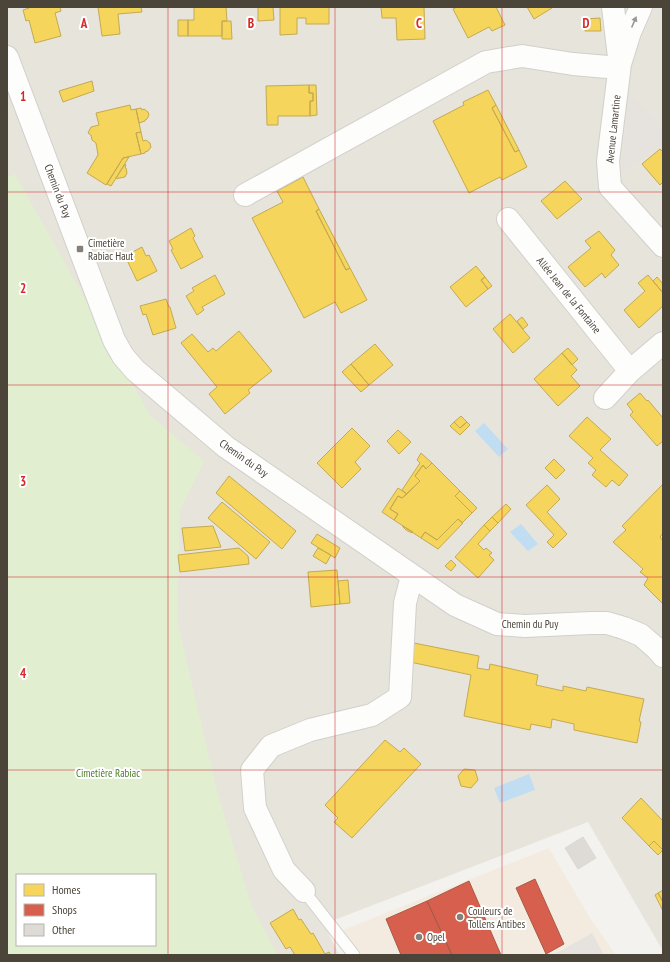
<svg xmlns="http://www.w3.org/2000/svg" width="670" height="962" viewBox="0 0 670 962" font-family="'PT Sans Narrow',sans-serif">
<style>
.residential{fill:#e7e4dc;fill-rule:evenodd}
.commercial{fill:#f3ebdf}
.green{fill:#e1eecf;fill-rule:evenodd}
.parking{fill:#e6e3df}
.water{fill:#c0ddf1}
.homes{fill:#f6d55c;stroke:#c3aa52}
.shops{fill:#d6604d;stroke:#ac5847}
.building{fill:#dedbd6;stroke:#dcd9d4}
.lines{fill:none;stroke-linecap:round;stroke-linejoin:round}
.service-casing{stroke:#d2d0cb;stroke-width:13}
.minor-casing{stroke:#d2d0cb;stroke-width:24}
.service{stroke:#fdfdfc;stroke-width:11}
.minor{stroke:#fdfdfc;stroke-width:22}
.oneway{fill:#9b9791}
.grid{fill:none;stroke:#d62828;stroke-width:1;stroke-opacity:0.55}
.poi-dot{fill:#868178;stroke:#fff;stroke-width:1.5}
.labels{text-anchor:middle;stroke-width:4;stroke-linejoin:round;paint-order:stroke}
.street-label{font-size:11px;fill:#4b4439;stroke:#fff}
.poi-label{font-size:11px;fill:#4b4439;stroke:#fff;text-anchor:start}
.park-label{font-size:11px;fill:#4a7f2a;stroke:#fff}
.grid-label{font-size:13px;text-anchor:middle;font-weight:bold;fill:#d62828;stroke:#fff;stroke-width:4;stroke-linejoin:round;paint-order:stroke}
</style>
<rect width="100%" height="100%" fill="#f4f2ee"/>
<path class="residential" d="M 7,7 L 663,7 L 663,951 L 588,822 L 324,924 L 339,955 L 7,955 ZM 17,875 L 155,875 L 155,945 L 17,945 Z"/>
<path class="commercial" d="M 549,848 L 590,918 L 616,955 L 358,955 L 343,930 Z"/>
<path class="green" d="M 15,174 L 150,415 L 204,461 L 180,510 L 177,620 L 217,791 L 251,905 L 278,955 L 7,955 L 7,178 ZM 17,875 L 155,875 L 155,945 L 17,945 Z"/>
<path class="parking" d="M 630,94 L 663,128 L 663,143 L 621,171 Z
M 592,933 L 604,955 L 553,955 Z"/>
<path class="water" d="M 484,423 L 508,449 L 499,457 L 475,431 Z
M 521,524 L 538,544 L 528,551 L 510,532 Z
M 529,774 L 535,790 L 500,803 L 494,788 Z"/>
<path class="homes" d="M 29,7 L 60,7 L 61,11 L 55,13 L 61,36 L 35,43 L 29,20 L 26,21 L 23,10 L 29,8 Z
M 98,7 L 141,7 L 142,12 L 118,14 L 120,34 L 102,36 Z
M 194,7 L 226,7 L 227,21 L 222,21 L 222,36 L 188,36 L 188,20 L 194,20 Z
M 258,7 L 273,7 L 274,20 L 258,21 Z
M 280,7 L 329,7 L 329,24 L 306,24 L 306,18 L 297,18 L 297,34 L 280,35 Z
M 381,7 L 424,7 L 425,39 L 397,40 L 396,18 L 382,18 Z
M 457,7 L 496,7 L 505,25 L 492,31 L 489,27 L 468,38 L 453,9 Z
M 527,7 L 552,7 L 552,8 L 534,19 Z
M 600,18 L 601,31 L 585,31 L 585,19 Z
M 178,20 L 188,20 L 188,36 L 178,36 Z
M 222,21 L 231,21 L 232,39 L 222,39 Z
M 92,81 L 94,91 L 63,102 L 59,91 Z
M 309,85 L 316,85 L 317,115 L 310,116 L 310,101 L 313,101 L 313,93 L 309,93 Z
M 309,85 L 309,93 L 313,93 L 313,101 L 310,101 L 310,116 L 278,116 L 278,125 L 267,125 L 266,86 Z
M 488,90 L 496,105 L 492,108 L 515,152 L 519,150 L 527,167 L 502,180 L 500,177 L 469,193 L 433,121 L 464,105 L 463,102 Z
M 130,105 L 131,110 L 136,109 L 141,132 L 136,133 L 141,154 L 123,158 L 106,185 L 87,173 L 98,155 L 96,143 L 92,140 L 91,135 L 88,133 L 91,127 L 99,125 L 96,113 Z
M 496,105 L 519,150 L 515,152 L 492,108 Z
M 141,108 L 142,110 L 144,109 L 148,112 L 149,115 L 147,119 L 145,120 L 145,121 L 139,123 L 136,109 Z
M 141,132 L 143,141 L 146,140 L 150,143 L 151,147 L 148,151 L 145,152 L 145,153 L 141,154 L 136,133 Z
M 660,149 L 663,152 L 663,182 L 660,185 L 642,164 Z
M 129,157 L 111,186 L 107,184 L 123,158 Z
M 125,164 L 126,165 L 125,167 L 126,168 L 127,173 L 125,177 L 120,178 L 118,178 L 118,179 L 116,178 Z
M 303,177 L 319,209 L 316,211 L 346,270 L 350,268 L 367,300 L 341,313 L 335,302 L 304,318 L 252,218 L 283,202 L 277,191 Z
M 565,181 L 582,199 L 557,219 L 541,201 Z
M 319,209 L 350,268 L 346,270 L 316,211 Z
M 191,228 L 195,236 L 193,238 L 203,257 L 181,269 L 171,250 L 173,249 L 169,241 Z
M 599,231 L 615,250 L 611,255 L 619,265 L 605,278 L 602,273 L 585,287 L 568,267 L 591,248 L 585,241 Z
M 142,247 L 146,256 L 149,255 L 157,271 L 137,281 L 125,256 Z
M 476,266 L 485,277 L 481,280 L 488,289 L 466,307 L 450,287 Z
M 215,275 L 225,294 L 202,307 L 204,310 L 197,315 L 186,296 L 194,291 L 192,288 Z
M 648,275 L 663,293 L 663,306 L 639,328 L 624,310 L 645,291 L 638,283 Z
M 485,277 L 492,286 L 488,289 L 481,280 Z
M 657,277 L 663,284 L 663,293 L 653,281 Z
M 166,299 L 169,307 L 170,307 L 176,328 L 153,335 L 146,314 L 143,315 L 140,306 Z
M 510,314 L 530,338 L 513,353 L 493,329 Z
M 522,317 L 528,325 L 523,329 L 517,321 Z
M 239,331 L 272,371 L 248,390 L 250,393 L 225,414 L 209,394 L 217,387 L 181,343 L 192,334 L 208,352 L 213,348 L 216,351 Z
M 375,344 L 393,365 L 369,385 L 351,364 Z
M 568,348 L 578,359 L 572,365 L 562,353 Z
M 562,353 L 577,370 L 571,376 L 580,386 L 558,406 L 534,379 Z
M 351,364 L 369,385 L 361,392 L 342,372 Z
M 640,393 L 647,401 L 648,400 L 663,418 L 663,441 L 657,446 L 630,415 L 633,412 L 627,404 Z
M 461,416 L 467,422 L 460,428 L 454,422 Z
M 587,417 L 611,439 L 600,450 L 628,475 L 619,486 L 612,480 L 606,487 L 592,475 L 596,470 L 588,463 L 593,458 L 569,436 Z
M 454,422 L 460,428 L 467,422 L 470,425 L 460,435 L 450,426 Z
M 352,428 L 370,446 L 355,462 L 361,469 L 342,488 L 317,463 Z
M 398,430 L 411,442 L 399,454 L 387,441 Z
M 421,453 L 432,463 L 426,469 L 423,465 L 415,476 L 420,481 L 407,494 L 402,490 L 420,463 L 417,460 Z
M 554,459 L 565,470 L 556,479 L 545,468 Z
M 432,463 L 460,491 L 455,496 L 472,513 L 462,523 L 458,519 L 437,540 L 425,532 L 421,538 L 394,520 L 398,514 L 390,509 L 398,496 L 402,498 L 420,481 L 415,476 L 423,465 L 426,469 Z
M 229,476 L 296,531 L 282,549 L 216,493 Z
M 663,484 L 663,533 L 660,537 L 663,541 L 663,604 L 644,585 L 648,578 L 640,572 L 643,569 L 613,542 L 626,530 L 622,526 Z
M 547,485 L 560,499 L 547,512 L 567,534 L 553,548 L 547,542 L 554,535 L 526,505 Z
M 398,488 L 407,494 L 402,498 L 398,496 L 390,509 L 398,514 L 394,520 L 382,512 Z
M 460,491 L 477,508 L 472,513 L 455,496 Z
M 222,502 L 270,542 L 256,559 L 208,518 Z
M 506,504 L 511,509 L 498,523 L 492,517 Z
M 492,517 L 498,523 L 490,531 L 484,525 Z
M 458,519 L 463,523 L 438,549 L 421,538 L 425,532 L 437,540 Z
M 484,525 L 490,531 L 478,544 L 484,550 L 486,548 L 492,553 L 489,555 L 494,560 L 478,578 L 455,557 Z
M 213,526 L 221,547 L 185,551 L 182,528 Z
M 403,526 L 413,532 L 412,533 L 406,530 L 403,527 Z
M 317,534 L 340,548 L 335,558 L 311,543 Z
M 239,548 L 248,556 L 249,564 L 180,572 L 178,555 Z
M 318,548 L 331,555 L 326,564 L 313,556 Z
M 451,560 L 456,565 L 451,571 L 445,566 Z
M 337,570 L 340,604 L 311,607 L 308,572 Z
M 348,580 L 350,603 L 340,604 L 338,581 Z
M 414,643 L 479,656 L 477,668 L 489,670 L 490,664 L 538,675 L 536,685 L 563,691 L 563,686 L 586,691 L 587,687 L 644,699 L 639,721 L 641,722 L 637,743 L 574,730 L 574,724 L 552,719 L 551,728 L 531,724 L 530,730 L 464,716 L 471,675 L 410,662 Z
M 385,740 L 400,752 L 404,748 L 421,764 L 352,838 L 334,822 L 338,818 L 325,805 Z
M 464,769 L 475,770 L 478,780 L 471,788 L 461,786 L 458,776 Z
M 641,798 L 663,821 L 663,850 L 654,841 L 649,846 L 622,818 Z
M 654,841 L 663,850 L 658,855 L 649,846 Z
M 663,890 L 663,902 L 658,893 Z
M 658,893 L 663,902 L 663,911 L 655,895 Z
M 293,909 L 299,920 L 301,919 L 311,934 L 313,933 L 325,954 L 329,952 L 331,955 L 295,955 L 290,947 L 286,949 L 270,923 Z"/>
<path class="shops" d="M 535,879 L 564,944 L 546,954 L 516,888 Z
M 469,881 L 491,932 L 501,955 L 452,955 L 427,901 Z
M 427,901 L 452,955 L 401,955 L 386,919 Z"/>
<path class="building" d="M 583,837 L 596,858 L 578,869 L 565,848 Z"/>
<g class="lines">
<defs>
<path id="service" d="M 304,891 L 354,955"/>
<path id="minor" d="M 613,7 L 619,57
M 641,7 L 630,32 L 620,64 L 608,161 L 610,187 L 663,246
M 7,57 L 114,340 L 123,356 L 135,370 L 226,447 L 455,605 L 497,624 L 525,626 L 591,623 L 607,623 L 624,628 L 641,635 L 657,649 L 663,656
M 245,195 L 486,62 L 522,56 L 573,64 L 619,68
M 508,219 L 630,371
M 605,398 L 630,371 L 663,343
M 304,891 L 284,870 L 255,808 L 252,770 L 271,746 L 310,730 L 372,715 L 400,697 L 405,603 L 412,576"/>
</defs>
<use href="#service" class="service-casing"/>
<use href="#minor" class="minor-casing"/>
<use href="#service" class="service"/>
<use href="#minor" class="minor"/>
</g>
<defs><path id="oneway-solid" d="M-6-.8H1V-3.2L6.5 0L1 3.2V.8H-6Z"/></defs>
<use class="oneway" href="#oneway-solid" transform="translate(634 22) rotate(-67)"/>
<path class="grid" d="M 168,7 L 168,955M 335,7 L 335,955M 502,7 L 502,955M 7,192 L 663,192M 7,385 L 663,385M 7,577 L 663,577M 7,770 L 663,770"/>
<g class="poi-dot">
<rect x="76" y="245" width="8" height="8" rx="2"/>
<circle cx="460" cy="917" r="4"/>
<circle cx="419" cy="937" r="4"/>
</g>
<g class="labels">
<g class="street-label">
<text transform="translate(613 129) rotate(-84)" y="4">Avenue Lamartine</text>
<text transform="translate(58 191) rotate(69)" y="4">Chemin du Puy</text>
<text transform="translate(569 295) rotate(51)" y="4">Allée Jean de la Fontaine</text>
<text transform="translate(244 458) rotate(35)" y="4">Chemin du Puy</text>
<text x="530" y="628">Chemin du Puy</text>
</g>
<g class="poi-label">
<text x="88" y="247">Cimetière<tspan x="88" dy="13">Rabiac Haut</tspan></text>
<text x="468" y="915">Couleurs de<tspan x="468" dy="13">Tollens Antibes</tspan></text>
<text x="427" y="941">Opel</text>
</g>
<g class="park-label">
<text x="108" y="777">Cimetière Rabiac</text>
</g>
</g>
<g class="grid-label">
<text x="84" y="28">A</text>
<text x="251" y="28">B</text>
<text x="419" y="28">C</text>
<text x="586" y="28">D</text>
<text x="23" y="101">1</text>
<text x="23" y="293">2</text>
<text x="23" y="486">3</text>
<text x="23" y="678">4</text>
</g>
<rect width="670" height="962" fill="none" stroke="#4b4439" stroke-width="16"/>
<rect x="16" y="874" width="140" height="72" fill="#ffffff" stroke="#b7b4b0"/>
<rect x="24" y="884" width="20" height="12" fill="#f6d55c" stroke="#b7b4b0"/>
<text x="52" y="894" font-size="12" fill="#4b4439">Homes</text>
<rect x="24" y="904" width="20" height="12" fill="#d6604d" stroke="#b7b4b0"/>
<text x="52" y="914" font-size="12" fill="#4b4439">Shops</text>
<rect x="24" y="924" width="20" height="12" fill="#dedbd6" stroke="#b7b4b0"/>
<text x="52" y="934" font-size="12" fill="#4b4439">Other</text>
</svg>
